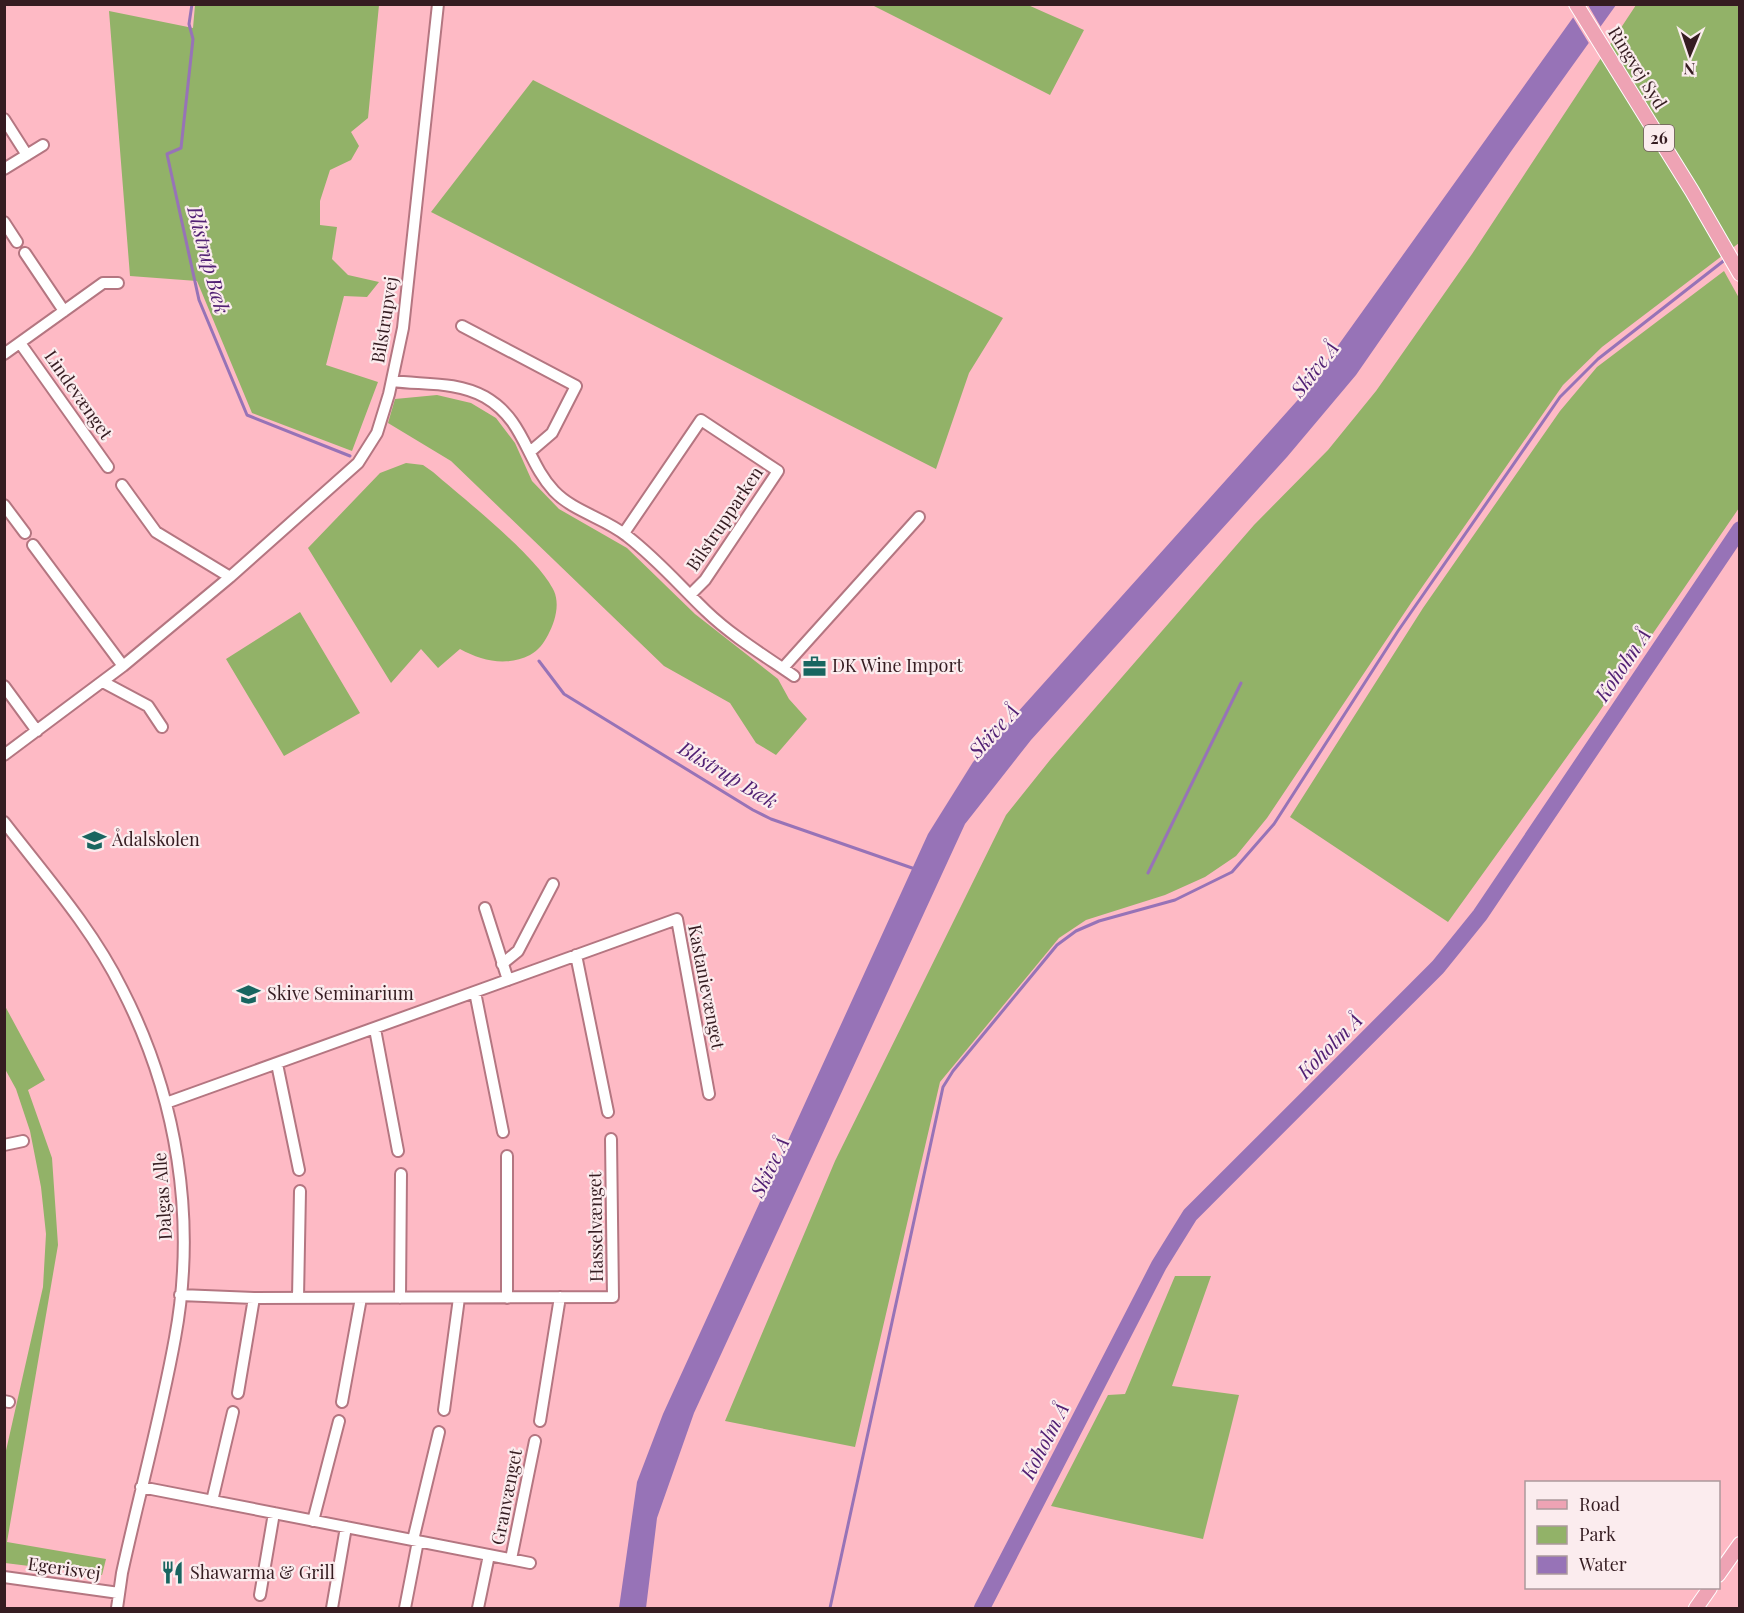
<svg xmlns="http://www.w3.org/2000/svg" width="1744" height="1613" viewBox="0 0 1744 1613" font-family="'Playfair Display',serif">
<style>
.green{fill:#92b268}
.water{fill:#9773b7}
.pier{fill:#febac5}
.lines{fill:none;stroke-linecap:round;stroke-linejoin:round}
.stream{stroke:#9773b7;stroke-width:3}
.river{stroke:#9773b7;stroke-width:16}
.minor-casing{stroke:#b47681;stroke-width:14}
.major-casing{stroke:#fff;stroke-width:16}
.minor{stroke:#fff;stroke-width:10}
.major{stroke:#eea3b4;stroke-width:14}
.labels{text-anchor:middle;stroke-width:4.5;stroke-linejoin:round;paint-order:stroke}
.shield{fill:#fbecee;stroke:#705a5e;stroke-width:1.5}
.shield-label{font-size:16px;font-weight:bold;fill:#351c21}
.street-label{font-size:18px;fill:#351c21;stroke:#fbecee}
.poi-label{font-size:18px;fill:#351c21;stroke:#fbecee;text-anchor:start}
.water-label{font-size:20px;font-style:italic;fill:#522174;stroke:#fbecee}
</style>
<rect width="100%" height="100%" fill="#febac5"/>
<path class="green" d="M 195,5 L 379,5 L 368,118 L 351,132 L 359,146 L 351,160 L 330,170 L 320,201 L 320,225 L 337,227 L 332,259 L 348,275 L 379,282 L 367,297 L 344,296 L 326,365 L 378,382 L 352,451 L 252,413 L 197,281 L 130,276 L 109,11 L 193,28 Z
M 872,5 L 1028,5 L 1084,30 L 1050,95 Z
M 1636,5 L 1739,5 L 1739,243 L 1602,347 L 1563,385 L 1411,603 L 1267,818 L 1236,856 L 1205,877 L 1165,895 L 1086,920 L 1059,938 L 940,1082 L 855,1447 L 725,1421 L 835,1161 L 1006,815 L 1050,760 L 1254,525 L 1328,450 L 1376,391 L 1472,254 Z
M 533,80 L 1003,318 L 969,373 L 936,469 L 431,212 Z
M 1724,271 L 1739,298 L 1739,508 L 1597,715 L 1448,922 L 1290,817 L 1423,608 L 1560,411 L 1597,367 Z
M 437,395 L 471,403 L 496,418 L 515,443 L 532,481 L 559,509 L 627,548 L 695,614 L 778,679 L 789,699 L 807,719 L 776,755 L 756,743 L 730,703 L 664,666 L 451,461 L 388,423 L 395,399 Z
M 406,463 L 423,465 L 433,472 C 464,499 538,557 554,591 C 560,605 555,622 548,635 C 543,644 539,650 530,655 C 506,667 482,661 460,649 L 438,668 L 421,649 L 391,683 L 308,548 L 380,473 Z
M 300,612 L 360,713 L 284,756 L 226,659 Z
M 5,1006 L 45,1080 L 28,1090 L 52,1158 L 58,1245 L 7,1542 L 106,1559 L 102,1575 L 5,1563 L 5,1455 L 43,1287 L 46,1234 L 41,1187 L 30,1131 L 16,1089 L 5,1069 Z
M 1175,1276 L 1211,1276 L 1172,1386 L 1239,1395 L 1203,1539 L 1051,1506 L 1108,1395 L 1125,1394 Z"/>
<path class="water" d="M 1582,5 L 1616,5 L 1512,150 L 1356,375 L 1287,457 L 1031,740 L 965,824 L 694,1413 L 657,1518 L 646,1608 L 619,1608 L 637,1482 L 663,1414 L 928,834 L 973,762 L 1304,393 Z"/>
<path class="pier" d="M 1579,4 L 1588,5 L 1602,29 L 1590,45 L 1571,14 Z"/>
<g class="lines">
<path class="stream" d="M 192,4 L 189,24 L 193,39 L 181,148 L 167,154 L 199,300 L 247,415 L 350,456
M 539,661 L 564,694 L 753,810 L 771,819 L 915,869
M 1148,873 L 1241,683
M 830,1608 L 943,1087 L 953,1071 L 1057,945 L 1076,931 L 1099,921 L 1175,900 L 1232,872 L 1274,824 L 1398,631 L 1560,397 L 1598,359 L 1726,259"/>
<path class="river" d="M 982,1608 L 1159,1265 L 1190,1215 L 1438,967 L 1480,915 L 1740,529"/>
<defs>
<path id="minor" d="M 4,119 L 27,155
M 4,169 L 43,145
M 4,222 L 17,242
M 25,253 L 64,311
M 462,326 L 576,386 L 552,433 L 531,451
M 20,343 L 108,467
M 4,354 L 103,283 L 118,283
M 392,381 C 423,385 456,381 485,397 C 525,420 526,461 554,491 C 574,512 605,518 627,536 C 657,559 680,586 706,611 C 732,636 765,656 794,676
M 122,485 L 156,532 L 230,577
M 4,505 L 25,533
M 624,533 L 701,420 L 778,471 L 705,580 L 690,595
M 33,545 L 123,666
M 783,668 L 919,517
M 103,682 L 148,706 L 162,727
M 4,686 L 37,731
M 4,755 L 123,666 L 230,577 L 358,463 L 377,433 L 389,394 L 403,328 L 438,4
M 4,822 C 45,875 92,928 122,989 C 177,1096 197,1219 175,1338 C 161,1416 139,1495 122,1573 L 117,1608
M 485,908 L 508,980
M 576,955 L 608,1112
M 502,964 L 518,951 L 553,884
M 475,992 L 503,1132
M 375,1029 L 398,1151
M 277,1064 L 299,1170
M 166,1103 L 677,919 L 709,1094
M 4,1145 L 23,1141
M 507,1156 L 507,1298
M 180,1295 L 254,1298 L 613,1297 L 611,1139
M 298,1298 L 300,1191
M 400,1298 L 401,1174
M 238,1393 L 254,1298
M 4,1401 L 9,1402
M 342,1402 L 361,1298
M 444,1410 L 459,1298
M 540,1421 L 560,1297
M 141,1487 L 530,1563
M 212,1501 L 233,1412
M 313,1521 L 339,1421
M 413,1540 L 439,1432
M 511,1559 L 535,1441
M 4,1577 L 119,1593
M 260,1595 L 274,1513
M 332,1608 L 346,1527
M 405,1608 L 418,1541
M 478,1608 L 489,1555"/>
<path id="major" d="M 1576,4 L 1692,191 L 1740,274
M 1718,1575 L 1740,1544
M 1696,1608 L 1710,1588"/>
</defs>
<use href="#minor" class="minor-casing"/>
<use href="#major" class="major-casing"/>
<use href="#minor" class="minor"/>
<use href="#major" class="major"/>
</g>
<defs>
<symbol id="office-bare" viewBox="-9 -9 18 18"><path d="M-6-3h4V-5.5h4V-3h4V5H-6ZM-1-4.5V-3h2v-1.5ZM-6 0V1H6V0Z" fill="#186560" stroke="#fbecee" stroke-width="2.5" paint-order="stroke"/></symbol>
<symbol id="school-bare" viewBox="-9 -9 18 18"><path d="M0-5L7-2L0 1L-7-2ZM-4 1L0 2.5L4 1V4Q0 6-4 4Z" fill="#186560" stroke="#fbecee" stroke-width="2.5" paint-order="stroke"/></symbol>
<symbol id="restaurant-bare" viewBox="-9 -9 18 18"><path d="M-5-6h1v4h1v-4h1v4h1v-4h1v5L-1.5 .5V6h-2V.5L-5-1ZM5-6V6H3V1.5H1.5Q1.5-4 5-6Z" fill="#186560" stroke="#fbecee" stroke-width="2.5" paint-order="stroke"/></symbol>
</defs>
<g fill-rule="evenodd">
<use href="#office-bare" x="798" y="650" width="33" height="33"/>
<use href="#school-bare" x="78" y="824" width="33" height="33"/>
<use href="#school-bare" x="232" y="978" width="33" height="33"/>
<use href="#restaurant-bare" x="156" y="1556" width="33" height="33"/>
</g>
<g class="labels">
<rect class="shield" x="1644" y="125" width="30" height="26" rx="4.5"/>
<g class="shield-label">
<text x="1659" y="144">26</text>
</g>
<g class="street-label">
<text transform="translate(1637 68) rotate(58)" y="6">Ringvej Syd</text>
<text transform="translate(385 320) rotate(-81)" y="6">Bilstrupvej</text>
<text transform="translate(78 395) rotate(55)" y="6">Lindevænget</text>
<text transform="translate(725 519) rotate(-56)" y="6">Bilstrupparken</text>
<text transform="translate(706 987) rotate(79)" y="6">Kastanievænget</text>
<text transform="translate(163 1196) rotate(-94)" y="6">Dalgas Alle</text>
<text transform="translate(596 1227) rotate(-91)" y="6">Hasselvænget</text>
<text transform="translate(507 1497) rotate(-79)" y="6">Granvænget</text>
<text transform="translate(64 1569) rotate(8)" y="6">Egerisvej</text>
</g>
<g class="poi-label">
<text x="832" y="672">DK Wine Import</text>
<text x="112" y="846">Ådalskolen</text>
<text x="267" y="1000">Skive Seminarium</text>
<text x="190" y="1579">Shawarma &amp; Grill</text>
</g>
<g class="water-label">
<text transform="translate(208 260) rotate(75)" y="7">Blistrup Bæk</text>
<text transform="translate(1315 369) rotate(-52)" y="7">Skive Å</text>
<text transform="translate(1623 665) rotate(-56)" y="7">Koholm Å</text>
<text transform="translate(994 731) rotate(-48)" y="7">Skive Å</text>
<text transform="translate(728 775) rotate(31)" y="7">Blistrup Bæk</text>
<text transform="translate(1330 1046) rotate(-45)" y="7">Koholm Å</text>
<text transform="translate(770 1167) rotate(-64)" y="7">Skive Å</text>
<text transform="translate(1045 1441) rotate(-63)" y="7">Koholm Å</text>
</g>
</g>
<rect width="1744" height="1613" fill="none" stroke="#351c21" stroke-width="12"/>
<rect x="1525" y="1481" width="195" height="108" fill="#fbecee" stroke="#ac999c" stroke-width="1.5"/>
<rect x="1537" y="1500" width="30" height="9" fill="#eea3b4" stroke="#ac999c" stroke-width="1.5"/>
<text x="1579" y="1511" font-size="18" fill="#351c21">Road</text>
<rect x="1537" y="1526" width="30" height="18" fill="#92b268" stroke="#ac999c" stroke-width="1.5"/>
<text x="1579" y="1541" font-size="18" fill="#351c21">Park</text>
<rect x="1537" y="1556" width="30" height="18" fill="#9773b7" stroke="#ac999c" stroke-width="1.5"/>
<text x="1579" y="1571" font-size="18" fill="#351c21">Water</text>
<g transform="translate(1690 54) rotate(182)" stroke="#fbecee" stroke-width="4.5" paint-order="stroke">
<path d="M0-4.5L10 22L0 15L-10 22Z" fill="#351c21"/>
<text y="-9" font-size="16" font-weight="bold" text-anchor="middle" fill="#351c21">N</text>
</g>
</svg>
